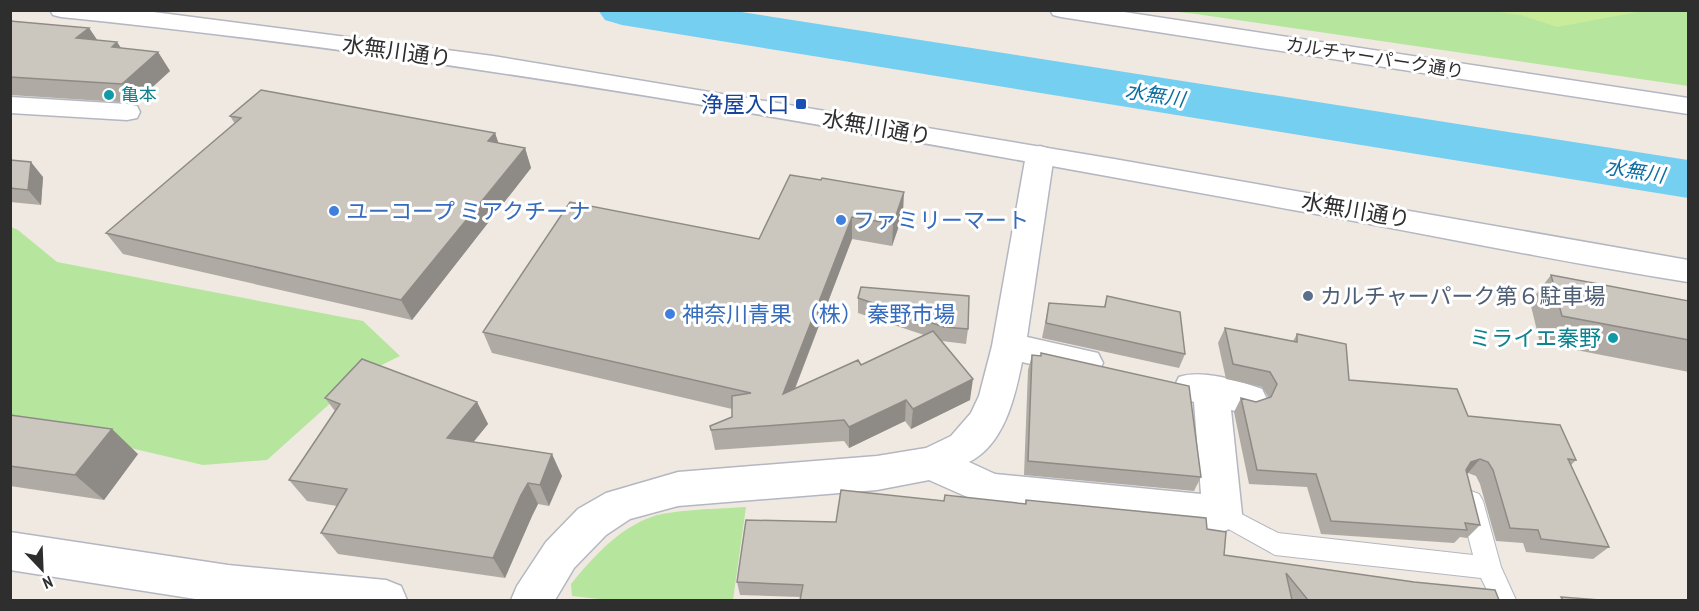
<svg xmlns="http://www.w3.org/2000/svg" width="1699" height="611" viewBox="0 0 1699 611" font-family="'PT Sans Narrow','Noto Sans JP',sans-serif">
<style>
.green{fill:#b6e59e}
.pitch{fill:#c9ec9a}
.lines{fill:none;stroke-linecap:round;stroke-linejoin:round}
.river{fill:#75cff0;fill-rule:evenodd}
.lane-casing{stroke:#b4b7c1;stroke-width:2}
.street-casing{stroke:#b4b7c1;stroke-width:3}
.secondary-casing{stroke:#b4b7c1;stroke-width:3}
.lane{fill:#fff;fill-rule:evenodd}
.street{fill:#fff;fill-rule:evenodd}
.secondary{fill:#fff;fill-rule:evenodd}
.wall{fill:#afaba4}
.shaded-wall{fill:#8e8b86}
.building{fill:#cbc7bf;stroke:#8e8b86;stroke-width:1.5}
.culture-dot{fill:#0f9aa8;stroke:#fff;stroke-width:2}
.transit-dot{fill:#1a4fb4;stroke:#fff;stroke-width:2}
.shop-dot{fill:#3f7fe0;stroke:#fff;stroke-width:2}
.service-dot{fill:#5c6f8a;stroke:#fff;stroke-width:2}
.labels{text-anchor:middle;stroke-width:6;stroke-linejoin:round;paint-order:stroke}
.far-street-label{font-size:18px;fill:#2e2e2e;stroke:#fff}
.far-culture-label{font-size:18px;fill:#0d838f;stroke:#fff;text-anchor:start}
.far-water-label{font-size:20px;font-style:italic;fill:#0d6fa3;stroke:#fff}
.street-label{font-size:22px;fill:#2e2e2e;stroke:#fff}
.transit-label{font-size:22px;fill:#164399;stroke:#fff;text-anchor:end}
.shop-label{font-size:22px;fill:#366cbe;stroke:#fff;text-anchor:start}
.service-label{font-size:22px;fill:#4e5e75;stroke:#fff;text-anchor:start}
.culture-label{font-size:22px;fill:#0d838f;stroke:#fff;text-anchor:end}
</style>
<rect width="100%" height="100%" fill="#efe9e1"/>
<path class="green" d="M 1169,11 L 1688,11 L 1688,86 L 1196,14 Z
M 11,227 L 18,230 L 57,262 L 363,321 L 400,356 L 363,374 L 267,460 L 203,465 L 11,420 Z
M 746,507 L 733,600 L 608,600 L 572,596 L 571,584 C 594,556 624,522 662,514 C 689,509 718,509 746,507 Z"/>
<path class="pitch" d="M 1490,11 L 1643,10 L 1643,11 L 1557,27 L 1520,15 Z"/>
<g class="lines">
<path class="river" d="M 598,10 L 729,10 L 1688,160 L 1688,198 L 622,25 L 605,20 Z"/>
<defs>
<path id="lane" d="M 1471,491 L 1479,494 L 1483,501 L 1501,567 L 1516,600 L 1492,600 L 1481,578 L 1275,555 L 1214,521 L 1210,514 L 1214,507 L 1222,504 L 1278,533 L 1473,555 L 1459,501 L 1463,494 Z"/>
<path id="street" d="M 10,97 L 127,104 L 137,106 L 140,112 L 137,118 L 127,120 L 10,113 Z
M 1040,146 L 1050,149 L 1054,155 L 1027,337 L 1098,353 L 1103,363 L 1098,373 L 1086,377 L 1022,362 C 1015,397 1004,445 969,462 L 995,474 L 1201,494 L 1194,402 L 1179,397 L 1174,387 L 1179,377 C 1203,369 1238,381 1262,389 L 1267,399 L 1262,409 L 1249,414 L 1231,410 L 1242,514 L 1236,526 L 1222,532 L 992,508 L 929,480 L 877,490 L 678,506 L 630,519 L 606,535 L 574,568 L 555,600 L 511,600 L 517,586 L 546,542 L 578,509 L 606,493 L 678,472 L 877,456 L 926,448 L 951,436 L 971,413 L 979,396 L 992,346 L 1026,155 L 1030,149 Z
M 10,532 L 228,565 L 386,580 L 401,586 L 407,600 L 202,600 L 10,570 Z"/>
<path id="secondary" d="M 50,10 L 138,10 L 169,14 L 493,56 L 1114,159 L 1688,260 L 1688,282 C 1560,262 1433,235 1305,212 C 892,137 479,59 61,17 L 53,15 Z
M 1050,10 L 1111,10 L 1688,98 L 1688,114 L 1061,17 L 1053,15 Z"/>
</defs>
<use href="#lane" class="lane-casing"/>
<use href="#street" class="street-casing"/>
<use href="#secondary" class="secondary-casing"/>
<use href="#lane" class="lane"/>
<use href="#street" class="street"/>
<use href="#secondary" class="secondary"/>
</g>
<path class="wall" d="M 10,21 L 89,28 L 97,40 L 121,48 L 158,52 L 170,71 L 135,103 L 10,95 Z
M 230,116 L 495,133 L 498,143 L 525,148 L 531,168 L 412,320 L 123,254 L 106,233 L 235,124 Z
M 10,160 L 43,177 L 41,205 L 10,202 Z
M 790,175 L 903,214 L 892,246 L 852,239 L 795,389 L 861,365 L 924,335 L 858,313 L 858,298 L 968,329 L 966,344 L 942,341 L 970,400 L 911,429 L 905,421 L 849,448 L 844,441 L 715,450 L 710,426 L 732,417 L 732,409 L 492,353 L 483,332 L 759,239 Z
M 1551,275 L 1689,301 L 1689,372 L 1540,343 L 1530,302 Z
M 1107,296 L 1185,354 L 1179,368 L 1042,338 L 1049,303 L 1104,307 Z
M 1225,328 L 1293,341 L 1297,334 L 1349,380 L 1468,416 L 1576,460 L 1571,465 L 1609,547 L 1593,559 L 1526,552 L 1523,543 L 1496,541 L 1480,484 L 1476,476 L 1468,473 L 1467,473 L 1480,525 L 1467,538 L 1460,537 L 1454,543 L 1321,534 L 1307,487 L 1249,484 L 1234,412 L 1241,398 L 1256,402 L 1269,398 L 1262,387 L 1226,379 L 1218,343 Z
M 1032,355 L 1201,477 L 1194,491 L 1024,475 L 1028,370 Z
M 325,398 L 477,402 L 488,424 L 473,442 L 562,476 L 549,506 L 538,504 L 532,516 L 505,578 L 338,554 L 321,533 L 337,506 L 307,501 L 289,480 L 335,411 Z
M 10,415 L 138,454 L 104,500 L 10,486 Z
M 1026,500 L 1207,529 L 1224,555 L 1499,600 L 800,600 L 801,597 L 740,595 L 737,582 L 836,522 L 944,501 L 1025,504 Z"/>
<path class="shaded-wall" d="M 89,28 L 102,47 L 76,38 Z
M 117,42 L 130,61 L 112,47 Z
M 158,52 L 170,71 L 135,103 L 122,84 Z
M 495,133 L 502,153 L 488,141 Z
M 525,148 L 531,168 L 412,320 L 401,300 Z
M 31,162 L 43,177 L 41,205 L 28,190 Z
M 904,192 L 903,214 L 892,246 L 893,224 Z
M 852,217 L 852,239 L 785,414 L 783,394 Z
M 973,379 L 970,400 L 911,429 L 913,409 Z
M 906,400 L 905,421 L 849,448 L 849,427 Z
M 477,402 L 488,424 L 459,460 L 447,438 Z
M 112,429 L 138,454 L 104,500 L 75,475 Z
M 552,454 L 562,476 L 549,506 L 540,485 Z
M 1480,459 L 1468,473 L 1458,476 L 1471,462 Z
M 528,483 L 538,504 L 532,516 L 505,578 L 493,558 L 521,495 Z"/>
<path class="building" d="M 10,21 L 89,28 L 76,38 L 117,42 L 112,47 L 158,52 L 122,84 L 10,77 Z
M 261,90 L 495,133 L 488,141 L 525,148 L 401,300 L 106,233 L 241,118 L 230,116 Z
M 10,160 L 31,162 L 28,190 L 10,188 Z
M 790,175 L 821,180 L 822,178 L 904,192 L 893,224 L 852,217 L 783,394 L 858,360 L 861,365 L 933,331 L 973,379 L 913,409 L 906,400 L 849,427 L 844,420 L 711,430 L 710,426 L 732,417 L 732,396 L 751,393 L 483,332 L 570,202 L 759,239 Z
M 1551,275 L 1689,301 L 1689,340 L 1562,316 Z
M 861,287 L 969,296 L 968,329 L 944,327 L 858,298 Z
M 1107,296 L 1180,312 L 1185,354 L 1046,323 L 1049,303 L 1105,307 Z
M 1225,328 L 1297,342 L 1297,334 L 1346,344 L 1349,380 L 1457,389 L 1468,416 L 1560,425 L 1576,460 L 1568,459 L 1609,547 L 1541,539 L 1538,530 L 1510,528 L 1493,470 L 1488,462 L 1480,459 L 1471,462 L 1466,470 L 1480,525 L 1465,523 L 1467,530 L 1331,521 L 1316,474 L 1257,470 L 1241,398 L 1256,402 L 1271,397 L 1277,384 L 1270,372 L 1233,364 Z
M 1041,353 L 1189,386 L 1201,477 L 1028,461 L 1032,355 L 1041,356 Z
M 362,359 L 477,402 L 447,438 L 552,454 L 540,485 L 528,483 L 521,495 L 493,558 L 321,533 L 347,489 L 289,480 L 340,404 L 325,398 Z
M 10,415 L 112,429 L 75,475 L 10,466 Z
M 841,490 L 944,501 L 945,495 L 1026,504 L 1026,500 L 1206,518 L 1207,529 L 1226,532 L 1224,555 L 1414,582 L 1495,590 L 1499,600 L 1308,600 L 1286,573 L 1292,600 L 800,600 L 803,585 L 737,582 L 746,520 L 836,522 Z
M 1561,597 L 1600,600 L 1563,600 Z"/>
<g class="culture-dot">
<circle cx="109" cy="95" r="6"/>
<circle cx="1613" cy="338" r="6"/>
</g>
<rect class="transit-dot" x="795" y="98" width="12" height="12" rx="3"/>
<g class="shop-dot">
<circle cx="334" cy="211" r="6"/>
<circle cx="841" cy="220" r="6"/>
<circle cx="670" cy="314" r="6"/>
</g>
<circle class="service-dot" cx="1308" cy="296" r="6"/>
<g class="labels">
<g class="far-street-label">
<text transform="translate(1375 58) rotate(9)" y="6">カルチャーパーク通り</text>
</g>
<g class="far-culture-label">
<text x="121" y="101">亀本</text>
</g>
<g class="far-water-label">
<text transform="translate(1155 95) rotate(9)" y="7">水無川</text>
<text transform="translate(1635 171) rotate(9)" y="7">水無川</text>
</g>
<g class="street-label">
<text transform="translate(397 51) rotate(8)" y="8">水無川通り</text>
<text transform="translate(877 127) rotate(10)" y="8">水無川通り</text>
<text transform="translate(1356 210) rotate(10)" y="8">水無川通り</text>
</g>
<g class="transit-label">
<text x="789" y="112">浄屋入口</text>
</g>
<g class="shop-label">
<text x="346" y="219">ユーコープ ミアクチーナ</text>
<text x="853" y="228">ファミリーマート</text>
<text x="682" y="322">神奈川青果 （株） 秦野市場</text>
</g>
<g class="service-label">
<text x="1320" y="304">カルチャーパーク第６駐車場</text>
</g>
<g class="culture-label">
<text x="1601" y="346">ミライエ秦野</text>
</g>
</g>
<rect width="1699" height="611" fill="none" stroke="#2e2e2e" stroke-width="24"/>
<g transform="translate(42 569) rotate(157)" stroke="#ffffff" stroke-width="4.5" paint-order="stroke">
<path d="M0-4.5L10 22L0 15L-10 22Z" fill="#2e2e2e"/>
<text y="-9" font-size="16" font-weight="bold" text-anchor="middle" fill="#2e2e2e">N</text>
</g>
</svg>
